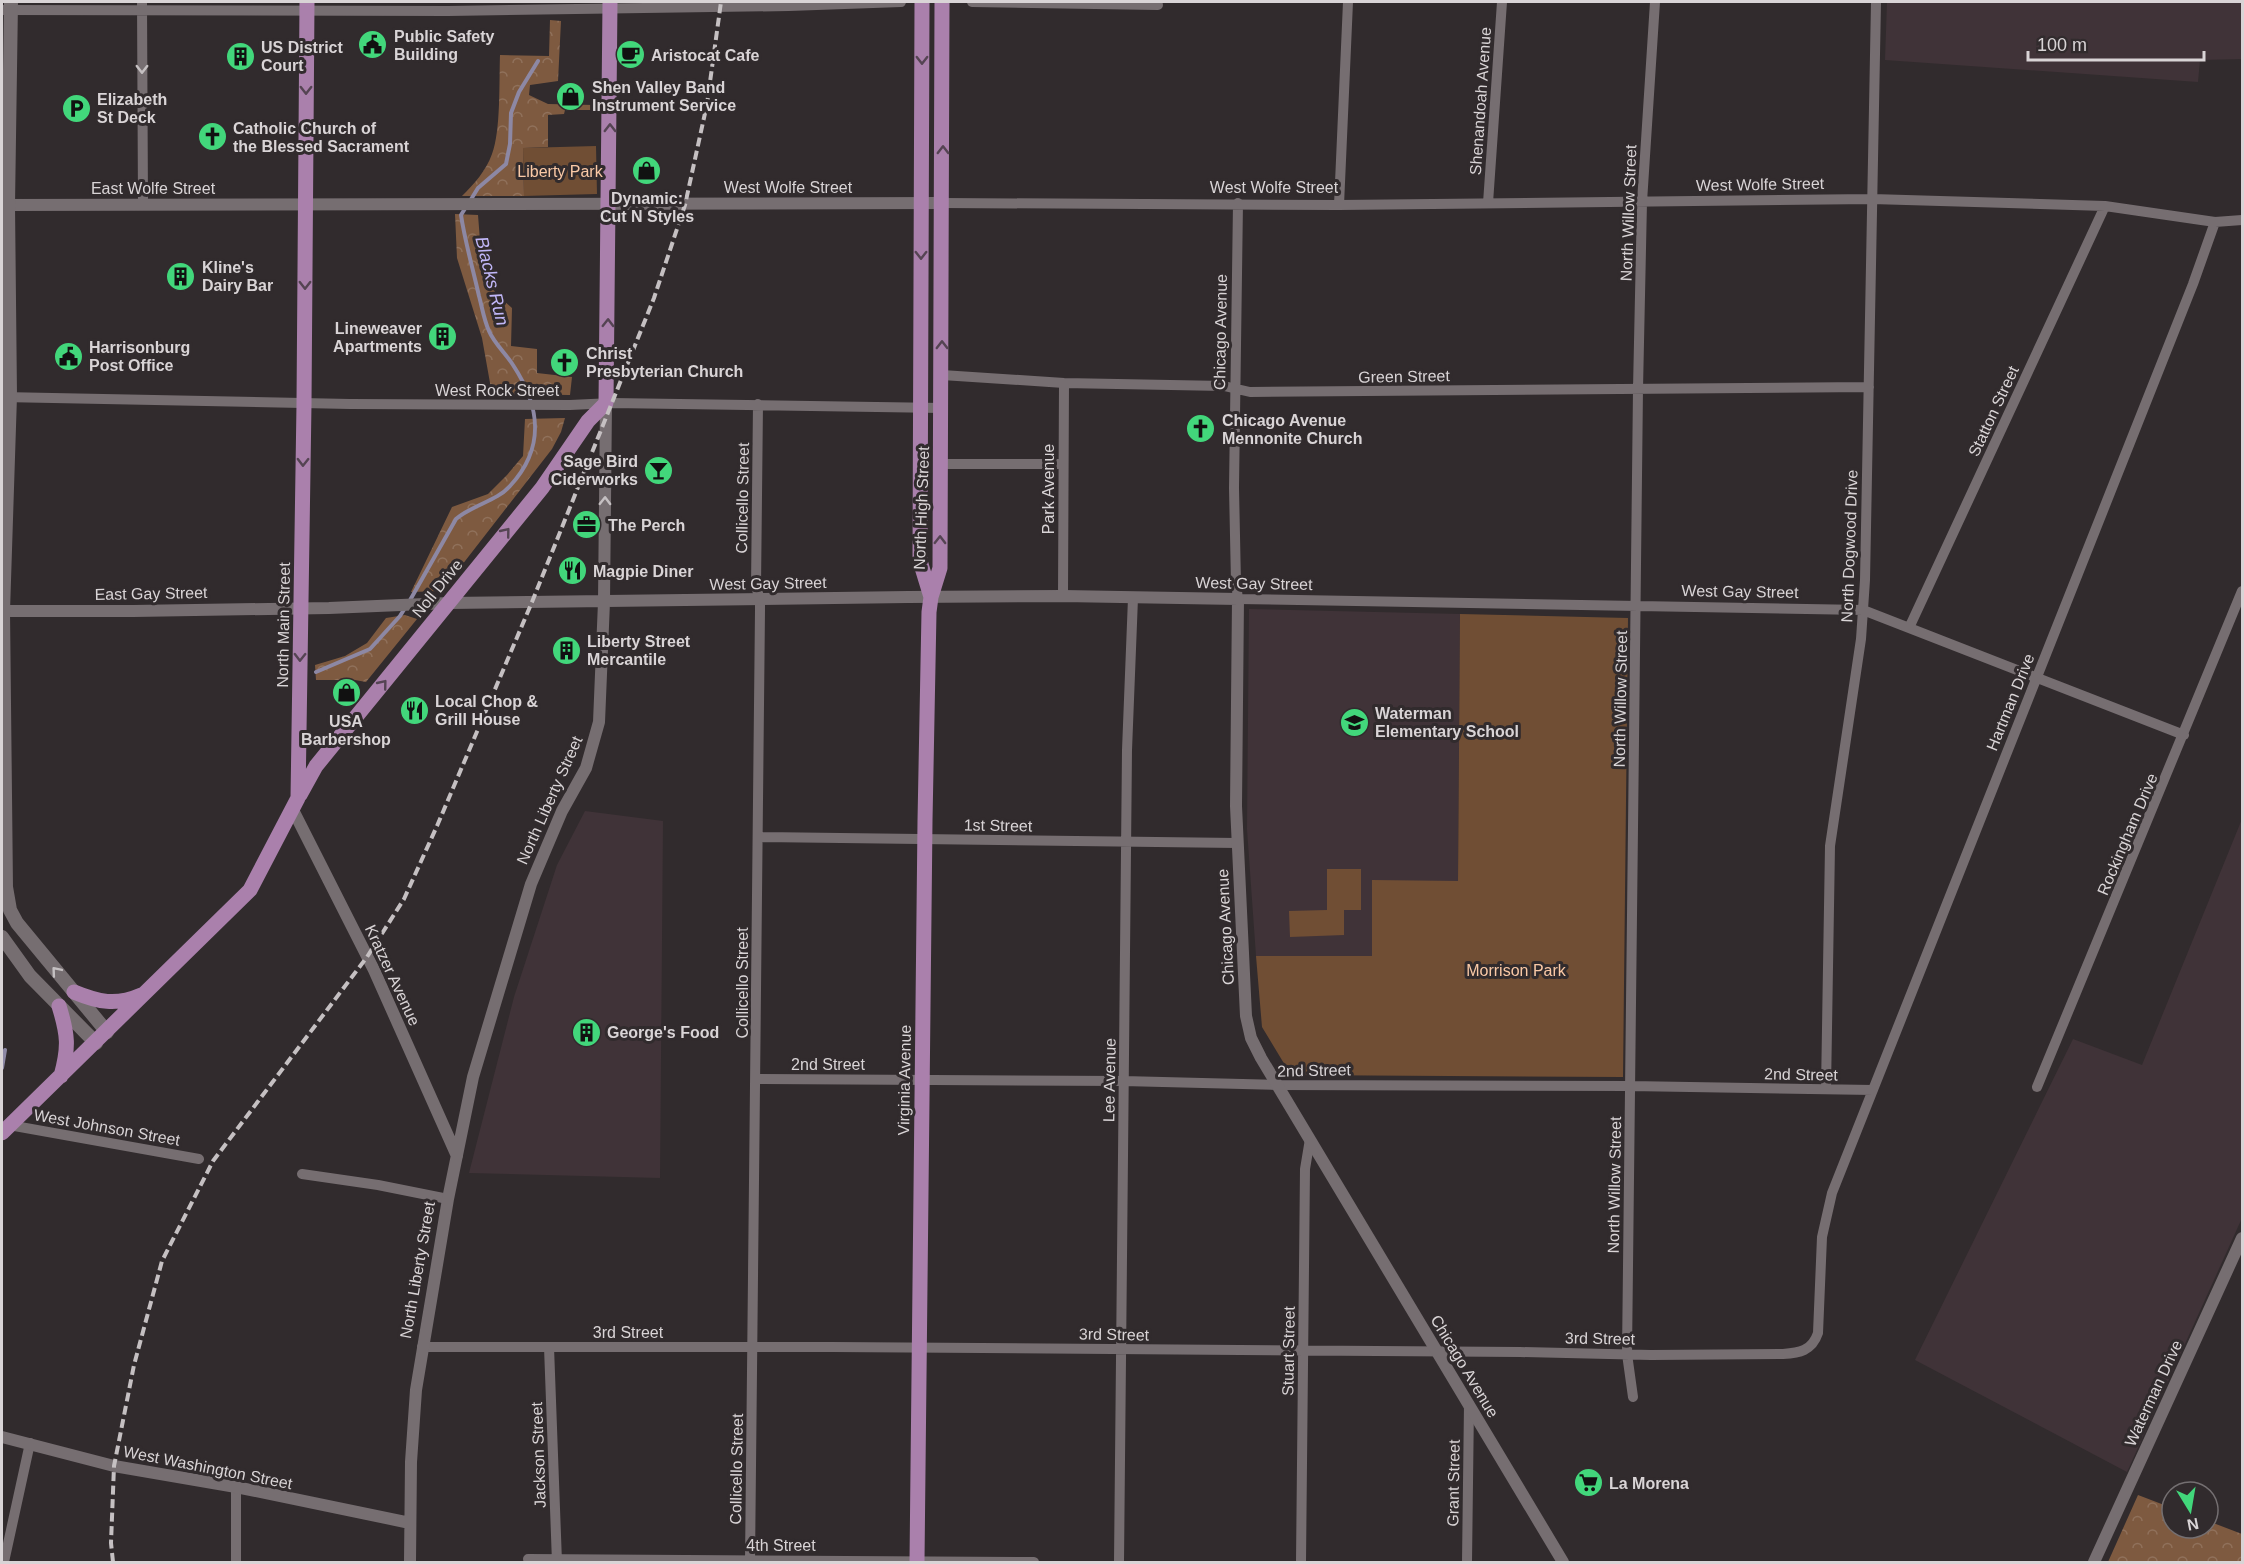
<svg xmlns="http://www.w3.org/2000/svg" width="2244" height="1564" viewBox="0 0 2244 1564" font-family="Helvetica,sans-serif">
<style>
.built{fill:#403338}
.green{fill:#704e34}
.forest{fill:url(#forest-crowns)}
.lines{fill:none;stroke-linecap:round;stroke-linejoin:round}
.stream{stroke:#8d88a4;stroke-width:4}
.minor{stroke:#766e71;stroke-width:10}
.tertiary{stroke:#766e71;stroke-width:12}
.secondary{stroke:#766e71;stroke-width:14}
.primary{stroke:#aa80ac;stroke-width:15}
.rail{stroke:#c5c0c2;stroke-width:4;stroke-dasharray:9 4.5;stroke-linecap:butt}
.oneway{stroke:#554453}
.oneway2{stroke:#c5c0c2}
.labels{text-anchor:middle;stroke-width:6;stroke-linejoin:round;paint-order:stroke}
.poi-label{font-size:16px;font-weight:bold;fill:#d9d4d6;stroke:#312b2d;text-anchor:start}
.street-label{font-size:16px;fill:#d9d4d6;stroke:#312b2d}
.park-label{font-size:16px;fill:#fac9a6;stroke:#312b2d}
.water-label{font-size:18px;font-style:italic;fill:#c1b7f8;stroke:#312b2d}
</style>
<defs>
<pattern id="forest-crowns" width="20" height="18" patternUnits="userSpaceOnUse" patternTransform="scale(1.5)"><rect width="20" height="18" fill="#7e5a40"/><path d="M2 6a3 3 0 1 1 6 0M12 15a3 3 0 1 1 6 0" fill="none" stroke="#90715b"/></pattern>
</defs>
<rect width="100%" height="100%" fill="#312b2d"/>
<path class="built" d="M 1887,2 L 2242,2 L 2242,59 L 2200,60 L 2198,82 L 1885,60 Z
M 1249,609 L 1460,614 L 1458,881 L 1372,956 L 1256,956 L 1247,829 Z
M 585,811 L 663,821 L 660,1178 L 469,1173 L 514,997 L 557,865 Z
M 2242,819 L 2242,1218 L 2127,1472 L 1915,1360 L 2073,1039 L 2142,1065 Z"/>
<path class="green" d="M 596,146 L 597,194 L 524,196 L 523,148 Z
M 1460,614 L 1628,618 L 1623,1077 L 1291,1075 L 1262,1027 L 1256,956 L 1372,956 L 1372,880 L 1458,881 Z
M 1327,869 L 1361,869 L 1361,910 L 1344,910 L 1344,935 L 1290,937 L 1289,911 L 1327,910 Z"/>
<path class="forest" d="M 550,20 L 561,21 L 558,81 L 530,85 L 529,95 L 548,104 L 593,105 L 593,110 L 565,110 L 564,114 L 548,115 L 548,147 L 523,148 L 524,196 L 462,196 C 474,184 486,171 492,154 C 501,131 499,81 500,55 L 549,56 Z
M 455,214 L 478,215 L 482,266 L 496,294 L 512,308 L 511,346 L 537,349 L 537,373 L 572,377 L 570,395 L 492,394 L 482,338 L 457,258 Z
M 565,418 L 561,432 L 552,449 L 448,583 L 441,591 L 411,592 L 452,507 L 488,494 L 507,475 L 523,456 L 525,419 Z
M 405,615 L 417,619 L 366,682 L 355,680 L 316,680 L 315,665 L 345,656 L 367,643 L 386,618 Z
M 2138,1495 L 2172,1508 L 2172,1528 L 2208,1528 L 2208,1521 L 2242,1534 L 2242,1562 L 2108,1562 Z"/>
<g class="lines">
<path class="stream" d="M 470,201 L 478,188 L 506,164 L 510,144 L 511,113 L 519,92 L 538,61
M 409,602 L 456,519 C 472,505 497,501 510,486 C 546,447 540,406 513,365 C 506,354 494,343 489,331 C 484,320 482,307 479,296 C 473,269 465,242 461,215 L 466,207
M 316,672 L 370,649 L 400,616 L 405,608
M 2,1068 L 5,1050"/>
<path class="minor" d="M 142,2 L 143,205
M 972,2 L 1158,5
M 2,10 L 448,11 L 789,6 L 901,2
M 943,203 L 1339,205 L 1872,199 L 2105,206 L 2215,222 L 2242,220
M 1238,203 L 1234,488 L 1236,583 L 1238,599 L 1863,610 L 2184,735
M 1488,203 L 1502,2
M 1339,205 L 1348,2
M 942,375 L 1064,383 L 1224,386 L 1250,392 L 1869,387
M 2,397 L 350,404 L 570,405 L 612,403 L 942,408
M 941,464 L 1063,464
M 1063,596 L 1064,383
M 1909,628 L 2105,206
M 758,837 L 1237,843
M 756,1079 L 1123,1081 L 1278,1085 L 1630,1086 L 1873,1090
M 2037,1087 L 2242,591
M 1826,1089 L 1830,846 L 1861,639 L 1865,580 L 1876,2
M 9,1125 L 199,1159
M 302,1174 L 378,1185 L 448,1199
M 422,1347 L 833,1347 L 1520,1352 L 1651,1355 L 1783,1354 C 1799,1353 1812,1351 1818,1333 L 1822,1237 L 1832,1193 L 2193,284 L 2215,222
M 549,1347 L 557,1562
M 1633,1397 L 1627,1354 L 1638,389 L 1642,202 L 1655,2
M 528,1559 L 1034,1562
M 4,1562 L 30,1443
M 236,1562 L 236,1487
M 750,1562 L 760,610 L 760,599 L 756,587 L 758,404
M 1119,1562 L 1127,750 L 1133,598
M 1301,1562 L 1305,1169 L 1310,1139
M 1467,1562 L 1469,1404"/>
<path class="tertiary" d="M 2,205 L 943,203
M 2,611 L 133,611 L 329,608 L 449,603 L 908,597 L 1063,596 L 1238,599 L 1236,806 L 1246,1016 L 1251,1038 L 1261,1058 L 1563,1562
M 293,810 L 374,970 L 457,1156
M 2,1437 L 114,1466 L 236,1487 L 410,1523
M 410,1562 L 411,1462 L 416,1390 L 448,1199 L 473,1077 L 531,884 L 562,811 L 586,768 L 599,722 L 604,602 L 606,403
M 2094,1562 L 2242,1238"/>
<path class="secondary" d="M 11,2 L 8,205 L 10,396 L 3,611 L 6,887 L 10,910 L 17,923 L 107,1032
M 2,937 L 30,976 L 96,1043"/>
<path class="primary" d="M 922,2 L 920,561 L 931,597
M 300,795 L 316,766 L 542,488 L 588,421 L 606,403 L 610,2
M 74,992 C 98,1002 116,1006 141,995
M 59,1006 C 68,1035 69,1047 61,1076
M 2,1133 L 250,890 L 298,798 L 304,404 L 307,2
M 917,1562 L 925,821 L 929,612 L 931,597 L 940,568 L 942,2"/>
<path class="rail" d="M 113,1562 L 111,1543 L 114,1466 L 134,1365 L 162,1261 L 213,1161 L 367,957 L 404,899 L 437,826 L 532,602 L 654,298 L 685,205 L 707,104 L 721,2"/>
</g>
<defs><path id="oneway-chevron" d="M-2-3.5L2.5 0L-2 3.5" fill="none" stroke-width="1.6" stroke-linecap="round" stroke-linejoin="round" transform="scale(1.5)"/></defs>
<g class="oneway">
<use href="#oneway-chevron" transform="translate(922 60) rotate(90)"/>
<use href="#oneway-chevron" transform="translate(306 90) rotate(90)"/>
<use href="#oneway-chevron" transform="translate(610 128) rotate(-90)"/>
<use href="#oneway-chevron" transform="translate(943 150) rotate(-90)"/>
<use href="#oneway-chevron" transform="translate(921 255) rotate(90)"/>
<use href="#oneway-chevron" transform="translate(305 285) rotate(90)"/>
<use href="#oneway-chevron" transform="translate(608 323) rotate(-89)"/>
<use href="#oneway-chevron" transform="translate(942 345) rotate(-90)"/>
<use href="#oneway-chevron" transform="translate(303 462) rotate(91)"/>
<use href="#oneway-chevron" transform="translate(506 532) rotate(-51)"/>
<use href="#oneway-chevron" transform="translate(940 540) rotate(-89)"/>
<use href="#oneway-chevron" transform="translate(300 657) rotate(91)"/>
<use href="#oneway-chevron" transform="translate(383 684) rotate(-51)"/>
</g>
<g class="oneway2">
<use href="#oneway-chevron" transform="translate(142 69) rotate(90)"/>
<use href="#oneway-chevron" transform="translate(605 501) rotate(-89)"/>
<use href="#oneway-chevron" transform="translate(56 971) rotate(-130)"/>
</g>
<defs>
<symbol id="civic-disc" viewBox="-11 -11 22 22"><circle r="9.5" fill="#42d77b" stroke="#312b2d"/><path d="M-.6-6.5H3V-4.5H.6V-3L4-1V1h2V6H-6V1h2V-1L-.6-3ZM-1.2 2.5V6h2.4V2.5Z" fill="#111"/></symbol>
<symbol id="cafe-disc" viewBox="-11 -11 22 22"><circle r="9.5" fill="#42d77b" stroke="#312b2d"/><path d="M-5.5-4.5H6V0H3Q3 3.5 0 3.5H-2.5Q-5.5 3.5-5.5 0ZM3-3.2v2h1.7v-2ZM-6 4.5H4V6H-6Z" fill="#111"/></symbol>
<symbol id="building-disc" viewBox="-11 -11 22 22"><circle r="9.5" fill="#42d77b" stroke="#312b2d"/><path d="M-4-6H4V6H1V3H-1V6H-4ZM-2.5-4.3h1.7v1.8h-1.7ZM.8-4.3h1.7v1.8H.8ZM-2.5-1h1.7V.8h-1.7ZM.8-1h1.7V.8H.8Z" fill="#111"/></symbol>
<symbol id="shop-disc" viewBox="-11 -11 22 22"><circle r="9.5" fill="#42d77b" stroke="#312b2d"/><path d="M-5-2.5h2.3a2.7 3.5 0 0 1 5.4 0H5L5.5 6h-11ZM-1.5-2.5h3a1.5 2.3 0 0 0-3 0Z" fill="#111"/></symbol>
<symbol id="parking-disc" viewBox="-11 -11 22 22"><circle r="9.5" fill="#42d77b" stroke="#312b2d"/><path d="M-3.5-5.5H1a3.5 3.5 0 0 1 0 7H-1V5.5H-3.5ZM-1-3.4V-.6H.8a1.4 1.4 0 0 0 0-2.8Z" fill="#111"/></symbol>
<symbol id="church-disc" viewBox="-11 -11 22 22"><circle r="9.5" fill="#42d77b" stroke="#312b2d"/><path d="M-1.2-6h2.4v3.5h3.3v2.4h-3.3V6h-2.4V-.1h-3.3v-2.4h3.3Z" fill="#111"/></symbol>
<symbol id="bar-disc" viewBox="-11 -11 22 22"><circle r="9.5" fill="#42d77b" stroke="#312b2d"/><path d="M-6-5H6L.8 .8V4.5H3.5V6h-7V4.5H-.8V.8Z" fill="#111"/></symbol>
<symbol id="office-disc" viewBox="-11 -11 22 22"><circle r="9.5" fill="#42d77b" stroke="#312b2d"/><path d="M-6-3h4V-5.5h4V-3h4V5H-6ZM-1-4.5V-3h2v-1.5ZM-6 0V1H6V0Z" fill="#111"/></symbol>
<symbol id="restaurant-disc" viewBox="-11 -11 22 22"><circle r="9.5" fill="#42d77b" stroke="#312b2d"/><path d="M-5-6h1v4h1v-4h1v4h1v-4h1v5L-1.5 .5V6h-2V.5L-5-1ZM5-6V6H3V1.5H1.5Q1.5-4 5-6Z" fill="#111"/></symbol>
<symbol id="school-disc" viewBox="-11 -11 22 22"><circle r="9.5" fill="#42d77b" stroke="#312b2d"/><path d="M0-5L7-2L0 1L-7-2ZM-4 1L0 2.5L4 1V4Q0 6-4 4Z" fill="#111"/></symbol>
<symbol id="supermarket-disc" viewBox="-11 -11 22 22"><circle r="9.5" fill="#42d77b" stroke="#312b2d"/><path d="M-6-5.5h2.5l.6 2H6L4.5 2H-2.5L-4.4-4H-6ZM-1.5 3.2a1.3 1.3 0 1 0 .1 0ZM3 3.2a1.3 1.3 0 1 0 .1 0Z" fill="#111"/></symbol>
</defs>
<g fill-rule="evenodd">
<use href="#civic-disc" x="356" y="28" width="33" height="33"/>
<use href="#cafe-disc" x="614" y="38" width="33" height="33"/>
<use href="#building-disc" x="224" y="40" width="33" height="33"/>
<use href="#shop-disc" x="554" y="80" width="33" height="33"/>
<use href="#parking-disc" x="60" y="92" width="33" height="33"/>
<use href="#church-disc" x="196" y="120" width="33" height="33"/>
<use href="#shop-disc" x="630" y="154" width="33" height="33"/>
<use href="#building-disc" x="164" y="260" width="33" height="33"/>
<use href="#building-disc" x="426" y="320" width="33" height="33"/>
<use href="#civic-disc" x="52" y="340" width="33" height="33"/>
<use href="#church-disc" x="548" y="346" width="33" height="33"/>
<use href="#church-disc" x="1184" y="412" width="33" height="33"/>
<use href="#bar-disc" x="642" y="454" width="33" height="33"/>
<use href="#office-disc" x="570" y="508" width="33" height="33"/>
<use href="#restaurant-disc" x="556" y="554" width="33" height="33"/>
<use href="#building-disc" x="550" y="634" width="33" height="33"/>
<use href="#shop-disc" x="330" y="676" width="33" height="33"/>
<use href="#restaurant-disc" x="398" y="694" width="33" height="33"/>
<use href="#school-disc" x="1338" y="706" width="33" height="33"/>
<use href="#building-disc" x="570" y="1016" width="33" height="33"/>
<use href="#supermarket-disc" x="1572" y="1466" width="33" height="33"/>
</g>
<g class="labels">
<g class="poi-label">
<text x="394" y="42">Public Safety<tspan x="394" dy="18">Building</tspan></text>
<text x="261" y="53">US District<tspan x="261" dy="18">Court</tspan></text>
<text x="651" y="61">Aristocat Cafe</text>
<text x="592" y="93">Shen Valley Band<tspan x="592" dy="18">Instrument Service</tspan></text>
<text x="97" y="105">Elizabeth<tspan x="97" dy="18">St Deck</tspan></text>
<text x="233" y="134">Catholic Church of<tspan x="233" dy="18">the Blessed Sacrament</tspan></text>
<text x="647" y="204" text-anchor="middle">Dynamic:<tspan x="647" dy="18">Cut N Styles</tspan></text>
<text x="202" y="273">Kline's<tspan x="202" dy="18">Dairy Bar</tspan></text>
<text x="422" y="334" text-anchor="end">Lineweaver<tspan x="422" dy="18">Apartments</tspan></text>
<text x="89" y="353">Harrisonburg<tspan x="89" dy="18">Post Office</tspan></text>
<text x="586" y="359">Christ<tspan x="586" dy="18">Presbyterian Church</tspan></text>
<text x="1222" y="426">Chicago Avenue<tspan x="1222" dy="18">Mennonite Church</tspan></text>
<text x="638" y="467" text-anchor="end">Sage Bird<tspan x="638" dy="18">Ciderworks</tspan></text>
<text x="608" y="531">The Perch</text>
<text x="593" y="577">Magpie Diner</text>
<text x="587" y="647">Liberty Street<tspan x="587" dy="18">Mercantile</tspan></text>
<text x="435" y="707">Local Chop &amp;<tspan x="435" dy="18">Grill House</tspan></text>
<text x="1375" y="719">Waterman<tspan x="1375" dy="18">Elementary School</tspan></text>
<text x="346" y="727" text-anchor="middle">USA<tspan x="346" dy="18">Barbershop</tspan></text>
<text x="607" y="1038">George's Food</text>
<text x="1609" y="1489">La Morena</text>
</g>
<g class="street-label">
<text transform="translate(1480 101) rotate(-86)" y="6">Shenandoah Avenue</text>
<text transform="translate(1760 184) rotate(-1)" y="6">West Wolfe Street</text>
<text x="788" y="193">West Wolfe Street</text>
<text x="1274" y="193">West Wolfe Street</text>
<text x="153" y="194">East Wolfe Street</text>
<text transform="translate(1628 213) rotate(-88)" y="6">North Willow Street</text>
<text transform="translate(1220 332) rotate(-89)" y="6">Chicago Avenue</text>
<text transform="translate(1404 376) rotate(-1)" y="6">Green Street</text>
<text x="497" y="396">West Rock Street</text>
<text transform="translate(1993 411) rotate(-65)" y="6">Statton Street</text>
<text transform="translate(1048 489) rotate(-90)" y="6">Park Avenue</text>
<text transform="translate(742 498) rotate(-89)" y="6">Collicello Street</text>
<text transform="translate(921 508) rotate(-88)" y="6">North High Street</text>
<text transform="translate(1849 546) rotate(-88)" y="6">North Dogwood Drive</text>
<text transform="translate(768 583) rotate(-1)" y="6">West Gay Street</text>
<text transform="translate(1254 583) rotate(1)" y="6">West Gay Street</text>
<text transform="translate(437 588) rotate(-51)" y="6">Noll Drive</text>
<text transform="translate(1740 591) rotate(1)" y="6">West Gay Street</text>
<text transform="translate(151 593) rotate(-1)" y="6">East Gay Street</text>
<text transform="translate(283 625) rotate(-89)" y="6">North Main Street</text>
<text transform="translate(1620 699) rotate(-89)" y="6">North Willow Street</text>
<text transform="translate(2010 702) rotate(-68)" y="6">Hartman Drive</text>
<text transform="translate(549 800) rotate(-66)" y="6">North Liberty Street</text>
<text transform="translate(998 825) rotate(1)" y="6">1st Street</text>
<text transform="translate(2127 834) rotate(-67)" y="6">Rockingham Drive</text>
<text transform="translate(1225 927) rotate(-93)" y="6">Chicago Avenue</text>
<text transform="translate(393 975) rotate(65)" y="6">Kratzer Avenue</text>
<text transform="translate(742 983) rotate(-90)" y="6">Collicello Street</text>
<text x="828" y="1070">2nd Street</text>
<text transform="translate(1314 1070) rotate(-1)" y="6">2nd Street</text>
<text transform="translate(1801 1074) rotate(1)" y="6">2nd Street</text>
<text transform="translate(904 1080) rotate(-89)" y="6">Virginia Avenue</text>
<text transform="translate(1109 1080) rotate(-89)" y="6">Lee Avenue</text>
<text transform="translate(107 1127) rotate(10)" y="6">West Johnson Street</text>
<text transform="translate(1614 1185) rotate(-89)" y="6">North Willow Street</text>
<text transform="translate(417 1270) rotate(-80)" y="6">North Liberty Street</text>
<text x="628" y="1338">3rd Street</text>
<text transform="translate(1114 1334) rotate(1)" y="6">3rd Street</text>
<text transform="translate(1600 1338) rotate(1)" y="6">3rd Street</text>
<text transform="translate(1288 1351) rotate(-89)" y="6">Stuart Street</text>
<text transform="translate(1465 1366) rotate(59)" y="6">Chicago Avenue</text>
<text transform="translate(2153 1393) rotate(-65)" y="6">Waterman Drive</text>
<text transform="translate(538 1455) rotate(-92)" y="6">Jackson Street</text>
<text transform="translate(208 1467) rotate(11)" y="6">West Washington Street</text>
<text transform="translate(736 1469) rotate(-89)" y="6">Collicello Street</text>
<text transform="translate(1453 1483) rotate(-89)" y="6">Grant Street</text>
<text x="781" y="1551">4th Street</text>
</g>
<g class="park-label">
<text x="560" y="177">Liberty Park</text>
<text x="1516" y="976">Morrison Park</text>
</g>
<g class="water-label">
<text transform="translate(492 281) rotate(76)" y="6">Blacks Run</text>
</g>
</g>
<rect width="2244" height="1564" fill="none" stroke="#d9d4d6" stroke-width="6"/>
<g transform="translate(2190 1510) rotate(169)"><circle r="28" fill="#312b2d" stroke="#746f71" stroke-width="1.5"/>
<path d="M0-4.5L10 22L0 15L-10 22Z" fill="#42d77b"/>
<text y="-9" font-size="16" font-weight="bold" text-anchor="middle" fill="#d9d4d6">N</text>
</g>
<path d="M2028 51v9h176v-9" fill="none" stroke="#d9d4d6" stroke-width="3"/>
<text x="2037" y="51" font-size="18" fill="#d9d4d6" stroke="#312b2d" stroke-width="4.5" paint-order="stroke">100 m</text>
</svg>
